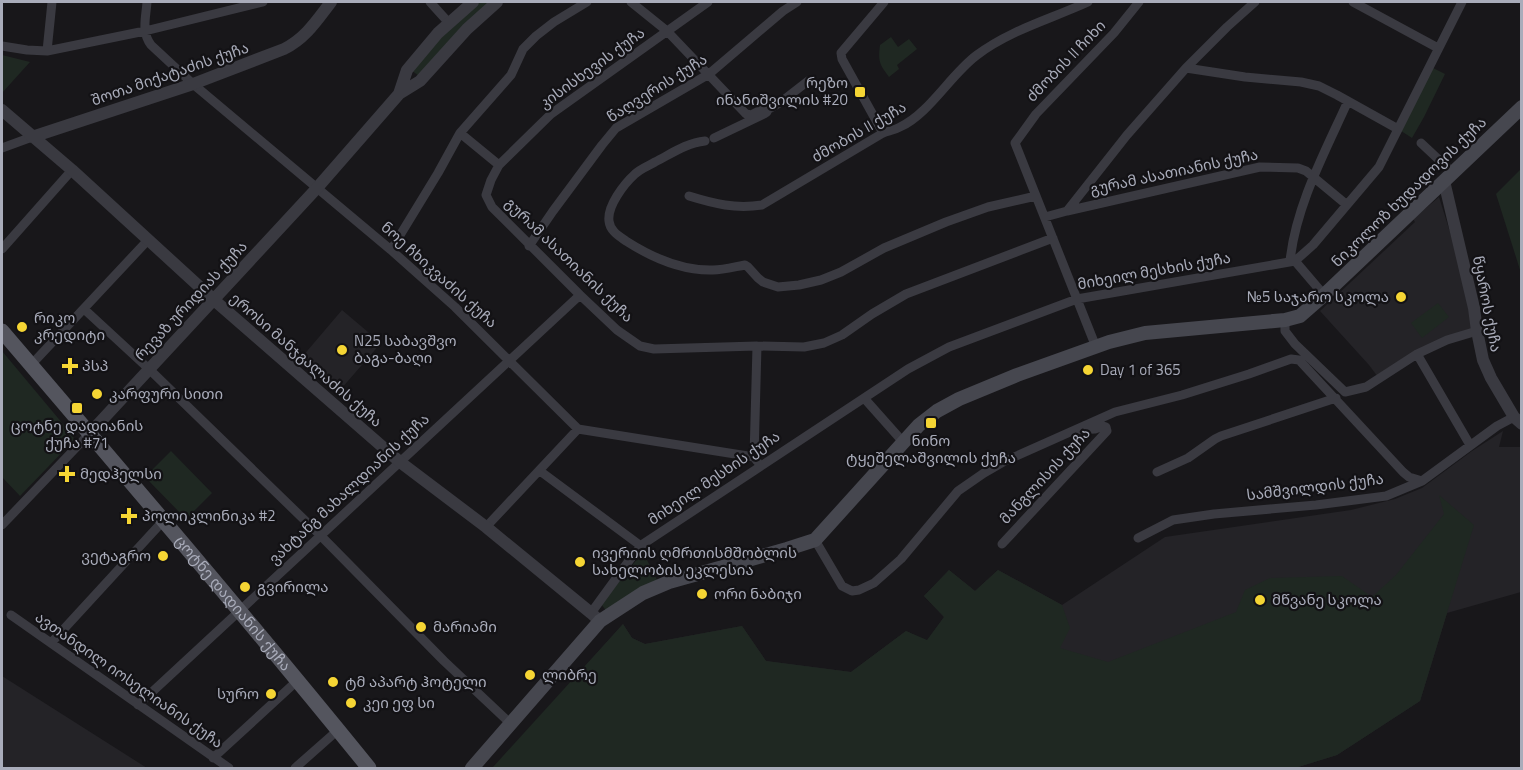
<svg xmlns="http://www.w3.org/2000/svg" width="1523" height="770" viewBox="0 0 1523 770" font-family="'Titillium Web','Noto Sans Georgian',sans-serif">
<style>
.built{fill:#242327}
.green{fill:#1f2822}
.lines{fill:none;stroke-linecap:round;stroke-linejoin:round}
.minor{stroke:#3a3a41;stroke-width:9}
.tertiary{stroke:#3a3a41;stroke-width:12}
.secondary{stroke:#46474f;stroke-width:14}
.primary{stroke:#54555e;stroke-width:15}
.poi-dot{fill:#f5d534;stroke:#131215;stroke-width:2}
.labels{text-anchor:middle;stroke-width:4.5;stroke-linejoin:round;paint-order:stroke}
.street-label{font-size:15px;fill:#a9acba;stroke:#131215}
.poi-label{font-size:15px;fill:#a9acba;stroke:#131215;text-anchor:start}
</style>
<rect width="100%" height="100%" fill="#18171a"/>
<path class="built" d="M 1439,197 L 1466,283 L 1473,329 L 1378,377 L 1369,365 L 1320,311 L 1415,222 L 1413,219 Z
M 342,310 L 381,343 L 341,389 L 329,382 L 302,357 Z
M 1503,431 L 1499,447 L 1521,447 L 1521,592 L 1447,613 L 1420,701 L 1337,755 L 1295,768 L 494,768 L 623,624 L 632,638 L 645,644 L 742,626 L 766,661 L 851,672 L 906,631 L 927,641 L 944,617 L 924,596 L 949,570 L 975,591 L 998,570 L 1062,605 L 1165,537 L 1351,510 L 1395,499 L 1422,488 L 1472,451 Z
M 2,676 L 147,768 L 2,768 Z"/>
<path class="green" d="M 479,2 L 493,2 L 419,76 L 411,70 L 457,21 Z
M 891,37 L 898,47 L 909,39 L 917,49 L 897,65 L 899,69 L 889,77 C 879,64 878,61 880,45 Z
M 2,55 L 30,62 L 2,93 Z
M 1429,66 L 1445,74 L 1424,117 L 1412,138 L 1398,129 Z
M 1521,169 L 1521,273 L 1496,194 Z
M 1438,303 L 1449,317 L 1422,338 L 1411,323 Z
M 2,351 L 73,436 L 74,440 L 20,496 L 2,477 Z
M 171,451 L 212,493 L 186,519 L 145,477 Z
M 1439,495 L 1474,525 L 1420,701 L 1337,755 L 1295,768 L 493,767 L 623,624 L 632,638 L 645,644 L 742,626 L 766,661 L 851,672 L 906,631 L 927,640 L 944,617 L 924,596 L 949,570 L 975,591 L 998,570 L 1062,605 L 1070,628 L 1060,648 L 1108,662 L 1236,612 L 1245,590 L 1270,578 L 1342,576 L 1372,597 L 1396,575 L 1444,514 Z
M 643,552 L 658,582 L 608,613 L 601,604 Z"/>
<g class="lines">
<path class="minor" d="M 147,2 C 146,17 141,32 151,45 L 193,84 L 391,250 L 455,307 L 578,429 L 754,457
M 430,2 L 449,23
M 631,2 L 667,31 L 746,114 L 751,115 L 765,108 L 767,110 L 767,112 L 764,114 L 714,138
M 708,2 L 551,114 L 499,165 L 491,180 L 486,195 L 492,207 L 580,295 L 617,330 L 640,346 L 654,349 L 757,346 L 804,347 L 824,343 L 842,335 L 872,314 L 906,294 L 1053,238
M 1353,2 L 1438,48
M 2,46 L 27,50 L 47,51 L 145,31 L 263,2
M 47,51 L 52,2
M 1186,68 L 1245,77 L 1301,82 L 1319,86 L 1337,95 L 1398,129
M 767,110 L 781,102 L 808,81
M 460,133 L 499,165
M 883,133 L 842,59 L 841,53 L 884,2
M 705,141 C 686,143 671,154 655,162 C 648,166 640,169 635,174 C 624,184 607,206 609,221 C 610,231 619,236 626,241 C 651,257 682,271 713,270 C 723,270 734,267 745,265 L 748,267 L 758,278 L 763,282 L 778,287 L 799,285 L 821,280 L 841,272 L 884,248 L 946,222 L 988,207 L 1036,196
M 1421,143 L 1453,173
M 2,148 L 32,137
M 689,196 C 715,204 735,209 762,205 L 883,133 C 888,131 895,130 900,127 C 929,114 951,74 977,55 C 1010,30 1051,19 1088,2
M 1067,211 L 1260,167 L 1298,168 L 1306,171 L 1347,205
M 1045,217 L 1067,211 L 1127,135 L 1186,68 L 1227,27 L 1255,2
M 529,246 L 553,211 L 602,145 L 616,128 L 709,74 L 783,11 L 797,2
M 2,249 L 72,170
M 391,250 L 438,173 L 460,133 L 511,75 L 523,49 L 536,36 L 554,22 L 587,2
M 1290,261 C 1296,205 1325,152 1348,101
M 1295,261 L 1324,295
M 84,309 L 149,369 L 321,536 L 444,661 L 511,724
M 1285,320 L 1285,331 L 1295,344 L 1345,392 L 1366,387 L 1417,354 L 1447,340 L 1477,331
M 1096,347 L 1015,143 L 1036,114 L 1114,33 L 1139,2
M 1417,354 L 1470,445
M 31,365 L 148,240
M 864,398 L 904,443
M 757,461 L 754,457 L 757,346
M 540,471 L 641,546
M 1157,472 L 1188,458 L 1215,439 L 1221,436 L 1336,398
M 2,525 L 90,433
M 486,527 L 578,429
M 1138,538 L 1173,520 L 1214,514 L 1316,505 L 1386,496 L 1422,481 L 1497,426 L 1514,417
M 815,540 L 842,586 L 852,591 L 859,590 L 874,583 L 901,559 L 958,491 L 984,473 L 1003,462 L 1115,412 L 1182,395 L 1249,374 L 1291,359 L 1299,360 L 1403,472 L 1409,477 L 1422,481
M 1002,544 L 1107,431 L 1106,427 L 1103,426 L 1095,429 L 1078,430
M 591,613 L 631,558 L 643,544 L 908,369 L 949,347 L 1077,299 L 1295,261 L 1313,245 L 1379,167 L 1462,2
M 11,615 L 229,768
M 51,643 L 164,520
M 138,705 L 580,295
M 213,758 L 298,680
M 295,768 L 338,730"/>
<path class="tertiary" d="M 399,94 L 407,70 L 438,33 L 473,2
M 2,110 L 72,170 L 214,300 L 400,462 L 486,527 L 591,613 L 600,621
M 32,137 L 193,84 L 284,49 C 306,38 317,20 331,2
M 1444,181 L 1474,308 L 1477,331 L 1483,360 L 1491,378 L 1514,417 L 1522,424
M 90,433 L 317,188 L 399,94 L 420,81 L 467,29 L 497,2"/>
<path class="secondary" d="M 472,768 L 600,621 L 643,593 L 669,582 L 787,549 L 815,540 L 919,425 L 937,411 L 959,399 L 1017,375 L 1109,342 L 1145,333 L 1285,320 L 1300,316 L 1324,295 L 1522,107"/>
<path class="primary" id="s1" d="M 2,331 C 126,476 249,620 369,768"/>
</g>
<g class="poi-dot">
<rect x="854" y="86" width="12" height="12" rx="3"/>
<circle cx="1401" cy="297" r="6"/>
<circle cx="22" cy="327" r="6"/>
<circle cx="342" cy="350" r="6"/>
<path d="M67 357h6v6h6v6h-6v6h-6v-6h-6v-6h6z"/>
<circle cx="1088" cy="370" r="6"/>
<circle cx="97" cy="394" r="6"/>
<rect x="71" y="402" width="12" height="12" rx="3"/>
<rect x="925" y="417" width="12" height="12" rx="3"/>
<path d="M64 465h6v6h6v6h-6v6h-6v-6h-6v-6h6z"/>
<path d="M126 507h6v6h6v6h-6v6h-6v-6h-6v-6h6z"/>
<circle cx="163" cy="556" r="6"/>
<circle cx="580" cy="562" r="6"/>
<circle cx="245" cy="587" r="6"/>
<circle cx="702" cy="594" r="6"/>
<circle cx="1260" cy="600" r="6"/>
<circle cx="421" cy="627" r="6"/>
<circle cx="530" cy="675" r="6"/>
<circle cx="333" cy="682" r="6"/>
<circle cx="271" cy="694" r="6"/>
<circle cx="351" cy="703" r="6"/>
</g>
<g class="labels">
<g class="street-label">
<text transform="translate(1066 61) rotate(-46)" y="5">ძმობის II ჩიხი</text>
<text transform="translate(592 68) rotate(-36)" y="5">კისისხევის ქუჩა</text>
<text transform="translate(170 74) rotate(-19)" y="5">შოთა მიქატაძის ქუჩა</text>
<text transform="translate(657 88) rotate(-32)" y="5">წაღვერის ქუჩა</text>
<text transform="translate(859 132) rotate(-30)" y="5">ძმობის II ქუჩა</text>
<text transform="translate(1174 172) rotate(-12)" y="5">გურამ ასათიანის ქუჩა</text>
<text transform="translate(1409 192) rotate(-44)" y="5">ნიკოლოზ ხუდადოვის ქუჩა</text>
<text transform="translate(569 260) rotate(44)" y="5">გურამ ასათიანის ქუჩა</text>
<text transform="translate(1154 271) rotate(-10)" y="5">მიხეილ მესხის ქუჩა</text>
<text transform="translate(439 275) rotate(42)" y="5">ნოე ჩხიკვაძის ქუჩა</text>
<text transform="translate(191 301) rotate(-47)" y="5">რევაზ ურიდიას ქუჩა</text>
<text transform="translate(1487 304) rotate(79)" y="5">წყაროს ქუჩა</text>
<text transform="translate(306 360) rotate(41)" y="5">ეროსი მანჯგალაძის ქუჩა</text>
<text transform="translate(1045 476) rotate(-47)" y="5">მანგლისის ქუჩა</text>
<text transform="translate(714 478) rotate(-34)" y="5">მიხეილ მესხის ქუჩა</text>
<text transform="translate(1315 487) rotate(-7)" y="5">სამშვილდის ქუჩა</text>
<text transform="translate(349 489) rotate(-43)" y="5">ვახტანგ მახალდიანის ქუჩა</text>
<text dy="5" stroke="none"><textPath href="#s1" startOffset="357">ცოტნე დადიანის ქუჩა</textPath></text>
<text transform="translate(129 680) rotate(35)" y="5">ავთანდილ იოსელიანის ქუჩა</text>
</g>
<g class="poi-label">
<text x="848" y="88" text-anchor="end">რეზო<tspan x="848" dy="17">ინანიშვილის #20</tspan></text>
<text x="1389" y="302" text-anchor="end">№5 საჯარო სკოლა</text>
<text x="34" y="323">რიკო<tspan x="34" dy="17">კრედიტი</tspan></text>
<text x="354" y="346">N25 საბავშვო<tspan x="354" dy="17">ბაგა-ბაღი</tspan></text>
<text x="82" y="371">პსპ</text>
<text x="1100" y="375">Day 1 of 365</text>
<text x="109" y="399">კარფური სითი</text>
<text x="77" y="431" text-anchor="middle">ცოტნე დადიანის<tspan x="77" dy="17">ქუჩა #71</tspan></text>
<text x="931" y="446" text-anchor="middle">ნინო<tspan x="931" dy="17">ტყეშელაშვილის ქუჩა</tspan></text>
<text x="80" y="479">მედჰელსი</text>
<text x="142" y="521">პოლიკლინიკა #2</text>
<text x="592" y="558">ივერიის ღმრთისმშობლის<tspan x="592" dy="17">სახელობის ეკლესია</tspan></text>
<text x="151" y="561" text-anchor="end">ვეტაგრო</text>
<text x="257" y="592">გვირილა</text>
<text x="714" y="599">ორი ნაბიჯი</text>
<text x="1272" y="605">მწვანე სკოლა</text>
<text x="433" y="632">მარიამი</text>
<text x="542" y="680">ლიბრე</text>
<text x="345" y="687">ტმ აპარტ ჰოტელი</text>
<text x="259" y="699" text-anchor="end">სურო</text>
<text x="363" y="708">კეი ეფ სი</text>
</g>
</g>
<rect width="1523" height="770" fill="none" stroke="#a9acba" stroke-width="6"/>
</svg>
